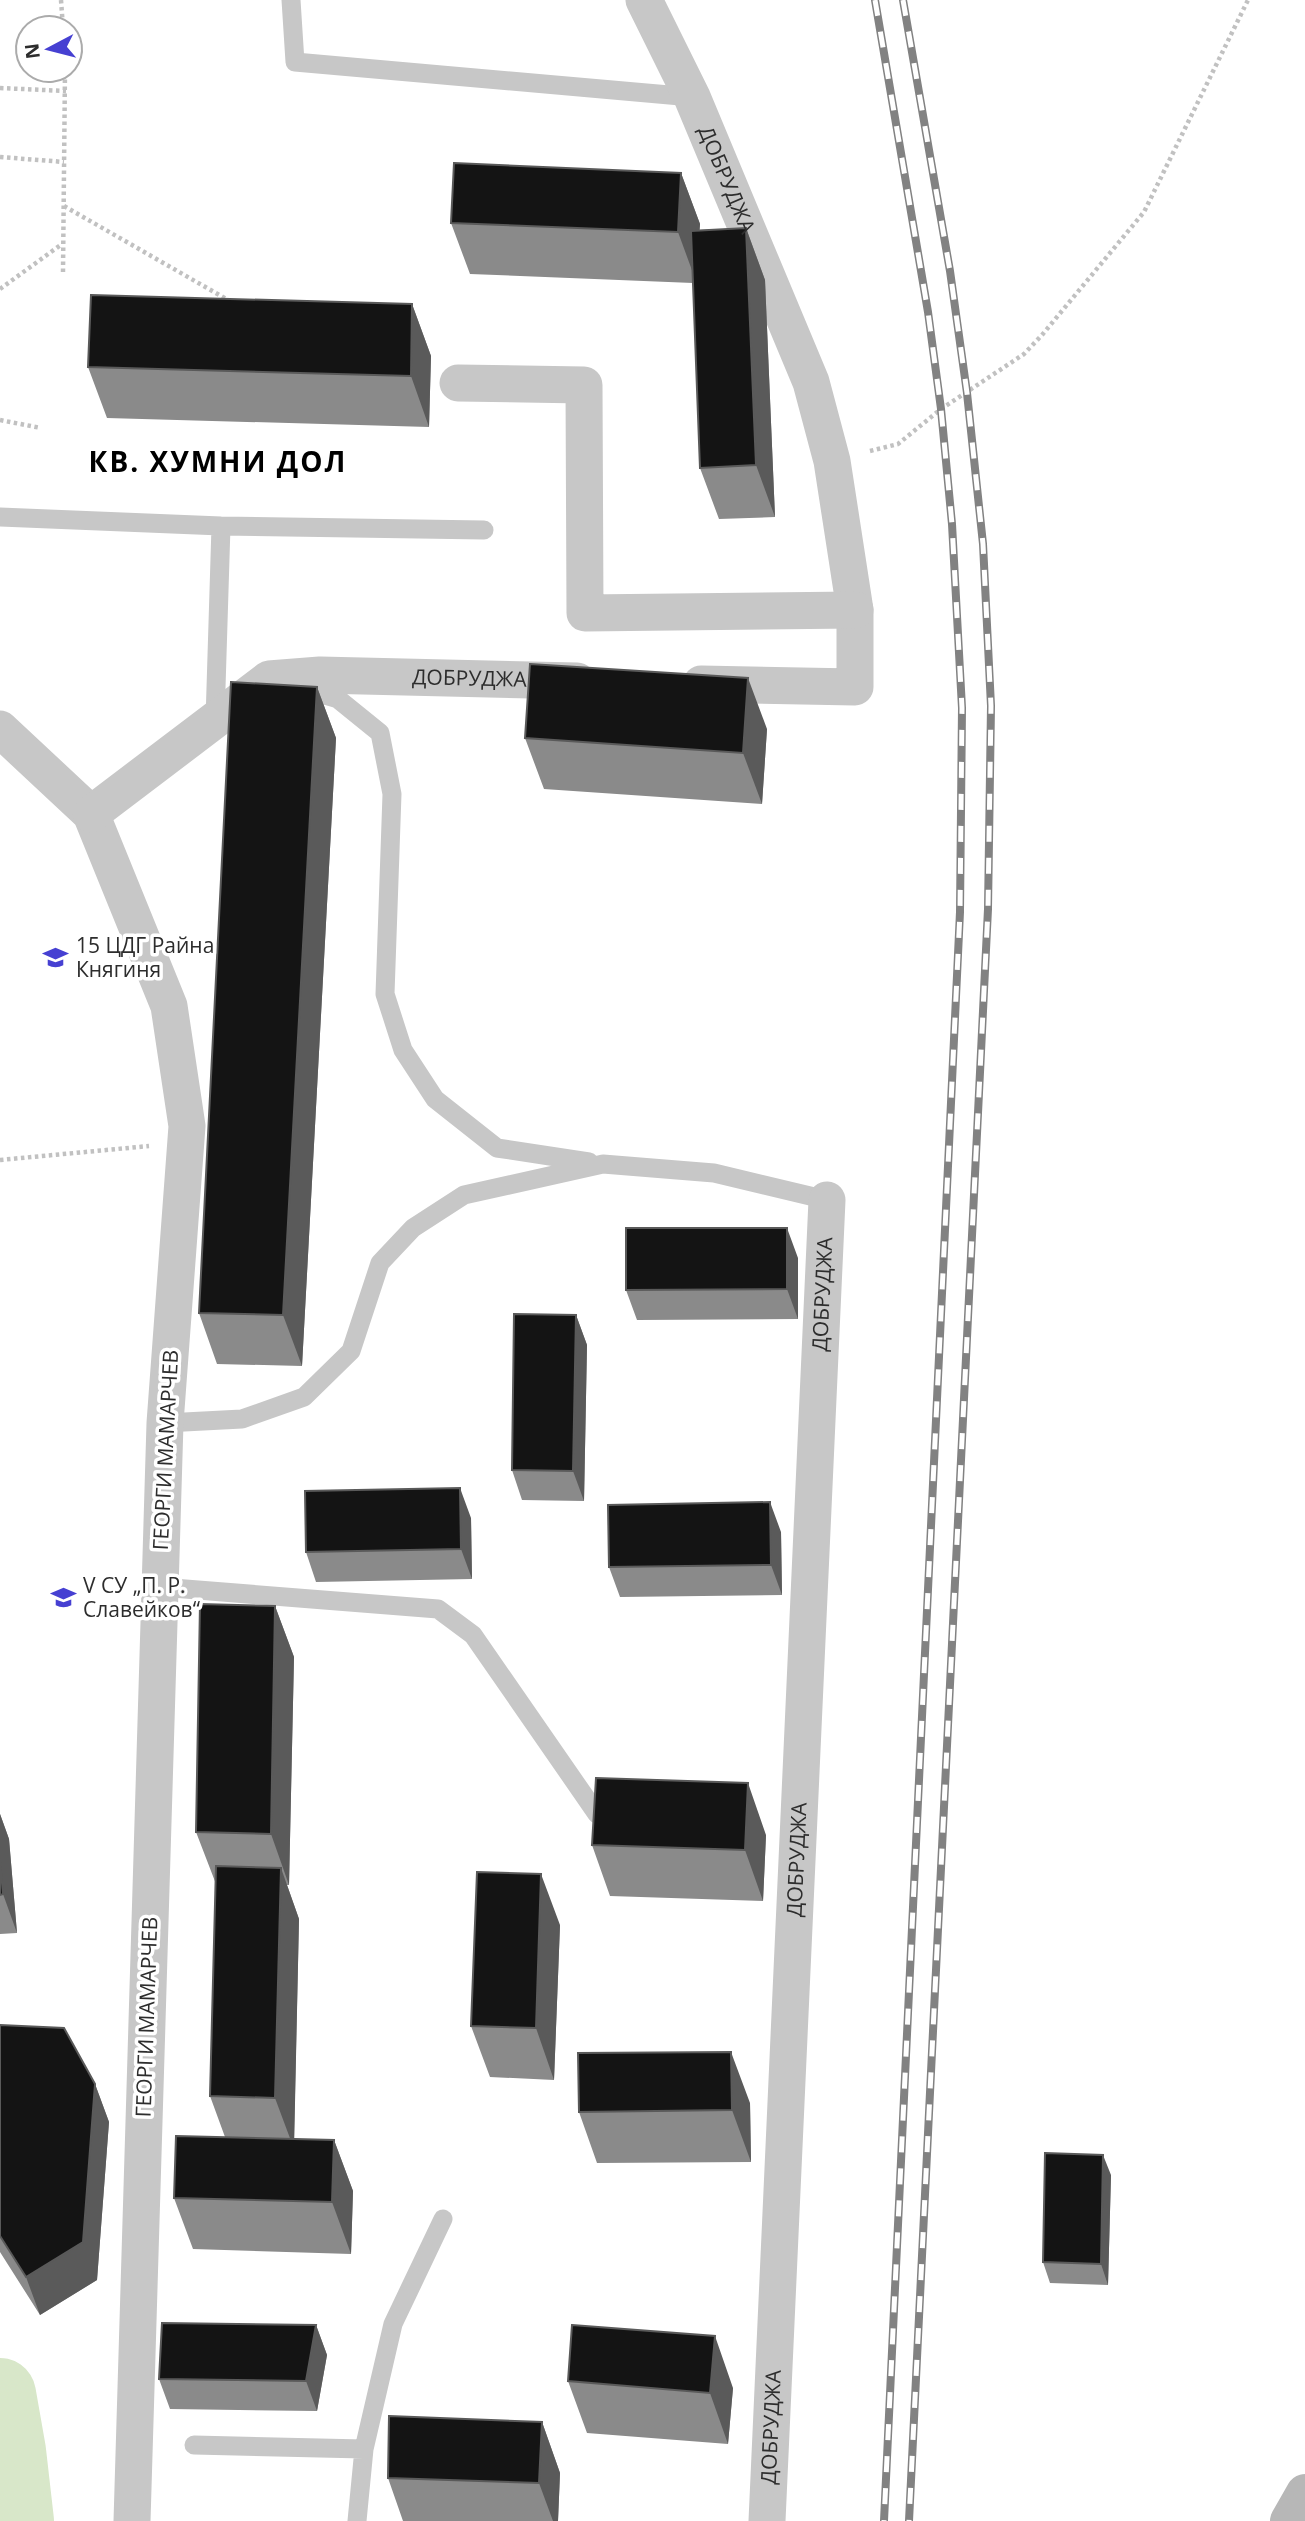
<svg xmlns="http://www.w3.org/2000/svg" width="1305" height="2521" viewBox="0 0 1305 2521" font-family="'Open Sans',sans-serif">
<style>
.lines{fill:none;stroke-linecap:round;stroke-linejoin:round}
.river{stroke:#d8e7c9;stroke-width:72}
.path{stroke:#c1c1c1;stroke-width:4.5;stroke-dasharray:3.5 3.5;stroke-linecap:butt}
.service{stroke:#c7c7c7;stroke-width:19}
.minor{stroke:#c7c7c7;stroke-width:37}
.secondary{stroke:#b7b7b7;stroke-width:38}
.rail-casing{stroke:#828282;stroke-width:8}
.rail{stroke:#fff;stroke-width:5;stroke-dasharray:16;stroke-linecap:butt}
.wall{fill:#8a8a8a}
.shaded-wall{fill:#5a5a5a}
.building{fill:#141414;stroke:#5a5a5a;stroke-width:2}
.labels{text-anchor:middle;stroke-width:7;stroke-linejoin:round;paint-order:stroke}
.street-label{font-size:21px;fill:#2d2d2d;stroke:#fff}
.poi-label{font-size:21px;fill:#2d2d2d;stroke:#fff;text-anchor:start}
.district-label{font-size:28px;font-weight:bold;letter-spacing:2px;fill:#000;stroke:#fff}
</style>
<rect width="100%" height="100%" fill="#fff"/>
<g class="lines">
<path class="river" d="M 0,2394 L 10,2451 L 18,2521"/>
<path class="path" d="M 61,0 L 63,28
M 0,88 L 66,91
M 0,157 L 64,162
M 64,206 L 228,300
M 63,272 L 65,70
M 0,289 L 62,244
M 0,420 L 41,428
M 870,451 L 898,444 L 941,409 L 1024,354 L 1042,335 L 1144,212 L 1248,0
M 0,1160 L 149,1146"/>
<path class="service" d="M 291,0 L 295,62 L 692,97
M 0,517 L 221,526 L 484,530
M 297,687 L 338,699 L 380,733 L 392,794 L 385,994 L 403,1050 L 435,1099 L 497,1148 L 589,1162
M 215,720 L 221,526
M 165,1423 L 242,1419 L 304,1397 L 351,1351 L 380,1263 L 413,1228 L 464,1195 L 603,1164 L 714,1173 L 827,1200
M 160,1587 L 438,1609 L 473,1635 L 597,1814
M 194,2445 L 364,2449
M 357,2521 L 364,2449 L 393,2324 L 443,2219"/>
<g class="minor">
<path id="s1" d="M 644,0 L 692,97 L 811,382 L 832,461 L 855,610 L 855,687 L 701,684"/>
<path d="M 458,383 L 584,385 L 585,613 L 855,610"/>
<path d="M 0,729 L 91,814 L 169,1006 L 187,1126 L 165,1423 L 132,2521"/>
<path id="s2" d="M 91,814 L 269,679 L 320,675 L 577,681"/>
<path id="s3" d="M 767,2521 L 827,1200"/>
</g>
<path class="secondary" d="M 1289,2521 L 1305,2493"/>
<defs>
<path id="rail" d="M 875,0 L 928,312 L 941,409 L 952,524 L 962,708 L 960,912 L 884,2521
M 903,0 L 950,271 L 967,393 L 983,544 L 991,706 L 988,909 L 909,2521"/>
</defs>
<use href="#rail" class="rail-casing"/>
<use href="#rail" class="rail"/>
</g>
<path class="wall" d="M 681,173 L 700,224 L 699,230 L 746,228 L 765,280 L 775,517 L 719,519 L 700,468 L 693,283 L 470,274 L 451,223 Z
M 412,304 L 431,356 L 429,427 L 107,418 L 88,367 Z
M 317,687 L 336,738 L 302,1366 L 217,1364 L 199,1313 Z
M 767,729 L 762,804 L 544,789 L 525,738 Z
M 798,1258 L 798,1319 L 637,1320 L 626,1290 Z
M 576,1315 L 587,1345 L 584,1501 L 522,1500 L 512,1470 Z
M 471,1518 L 472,1579 L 316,1582 L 306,1552 Z
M 781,1532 L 782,1595 L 620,1597 L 609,1567 Z
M 275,1606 L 294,1657 L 289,1885 L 287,1885 L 299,1919 L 294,2139 L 334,2140 L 353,2191 L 351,2254 L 193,2249 L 174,2198 L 225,2137 L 210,2096 L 216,1884 L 196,1832 Z
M 0,1814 L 9,1839 L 17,1933 L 0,1934 Z
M 766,1835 L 763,1901 L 610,1896 L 592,1845 Z
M 560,1925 L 554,2080 L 490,2077 L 471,2026 Z
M 0,2025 L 95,2084 L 109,2122 L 97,2280 L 40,2315 L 0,2252 Z
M 750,2103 L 751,2162 L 597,2163 L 579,2112 Z
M 1111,2175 L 1108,2285 L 1050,2283 L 1043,2262 Z
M 316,2325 L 327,2355 L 317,2411 L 170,2409 L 159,2379 Z
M 568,2381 L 733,2388 L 728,2444 L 587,2433 Z
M 542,2422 L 560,2473 L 558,2521 L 403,2521 L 388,2478 Z"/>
<path class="shaded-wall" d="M 681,173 L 700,224 L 697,284 L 678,232 Z
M 746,228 L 765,280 L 775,517 L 756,465 Z
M 412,304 L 431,356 L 429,427 L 411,376 Z
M 748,678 L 767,729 L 762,804 L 743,753 Z
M 317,687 L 336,738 L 302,1366 L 283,1315 Z
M 787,1228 L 798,1258 L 798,1319 L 787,1289 Z
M 576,1315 L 587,1345 L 584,1501 L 573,1471 Z
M 460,1488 L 471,1518 L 472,1579 L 461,1549 Z
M 770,1502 L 781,1532 L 782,1595 L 771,1565 Z
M 275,1606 L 294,1657 L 289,1885 L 271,1834 Z
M 748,1783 L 766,1835 L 763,1901 L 745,1850 Z
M 0,1814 L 9,1839 L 17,1933 L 3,1894 L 0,1861 Z
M 281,1868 L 299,1919 L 294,2149 L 275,2098 Z
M 541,1874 L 560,1925 L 554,2080 L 536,2028 Z
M 731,2052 L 750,2103 L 751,2162 L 732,2110 Z
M 95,2084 L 109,2122 L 97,2280 L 40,2315 L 26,2277 Z
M 334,2140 L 353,2191 L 351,2254 L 332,2202 Z
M 1103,2155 L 1111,2175 L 1108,2285 L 1101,2264 Z
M 316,2325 L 327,2355 L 317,2411 L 306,2381 Z
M 715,2336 L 733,2388 L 728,2444 L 710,2393 Z
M 542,2422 L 560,2473 L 558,2521 L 553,2521 L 539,2483 Z"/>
<path class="building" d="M 454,163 L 681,173 L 678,232 L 451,223 Z
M 746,228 L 756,465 L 700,468 L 691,231 Z
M 91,295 L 412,304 L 411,376 L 88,367 Z
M 530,664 L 748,678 L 743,753 L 525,738 Z
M 231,682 L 317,687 L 283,1315 L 199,1313 Z
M 626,1228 L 787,1228 L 787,1289 L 626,1290 Z
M 514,1314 L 576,1315 L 573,1471 L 512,1470 Z
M 460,1488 L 461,1549 L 306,1552 L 305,1491 Z
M 770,1502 L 771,1565 L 609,1567 L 608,1505 Z
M 200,1604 L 275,1606 L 271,1834 L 196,1832 Z
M 596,1778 L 748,1783 L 745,1850 L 592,1845 Z
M 0,1861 L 3,1894 L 0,1895 Z
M 216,1866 L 281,1868 L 275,2098 L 210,2096 Z
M 477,1872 L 541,1874 L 536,2028 L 471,2026 Z
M 0,2025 L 64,2028 L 95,2084 L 83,2242 L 26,2277 L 0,2236 Z
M 731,2052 L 732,2110 L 579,2112 L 578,2053 Z
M 176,2136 L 334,2140 L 332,2202 L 174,2198 Z
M 1045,2153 L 1103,2155 L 1101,2264 L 1043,2262 Z
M 162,2323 L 316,2325 L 306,2381 L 159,2379 Z
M 572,2325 L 715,2336 L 710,2393 L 568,2381 Z
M 389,2416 L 542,2422 L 539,2483 L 388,2478 Z"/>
<defs>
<symbol id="school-bare" viewBox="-9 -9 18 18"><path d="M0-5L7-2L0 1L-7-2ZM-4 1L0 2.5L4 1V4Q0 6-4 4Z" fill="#4640d2" stroke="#fff" stroke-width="2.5" paint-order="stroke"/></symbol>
</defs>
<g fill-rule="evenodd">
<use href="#school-bare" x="38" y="940" width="35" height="35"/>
<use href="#school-bare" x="46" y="1580" width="35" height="35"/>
</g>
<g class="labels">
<g class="street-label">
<text dy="7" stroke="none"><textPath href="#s1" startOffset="198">ДОБРУДЖА</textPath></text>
<text dy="7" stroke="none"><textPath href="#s2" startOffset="424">ДОБРУДЖА</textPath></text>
<text dy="7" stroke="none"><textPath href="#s3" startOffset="1228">ДОБРУДЖА</textPath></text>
<text transform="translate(166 1450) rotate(-87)" y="7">ГЕОРГИ МАМАРЧЕВ</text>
<text dy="7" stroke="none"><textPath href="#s3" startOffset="662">ДОБРУДЖА</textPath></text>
<text transform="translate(147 2017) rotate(-88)" y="7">ГЕОРГИ МАМАРЧЕВ</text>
<text dy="7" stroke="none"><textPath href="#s3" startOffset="94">ДОБРУДЖА</textPath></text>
</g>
<g class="poi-label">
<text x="76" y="953">15 ЦДГ Райна<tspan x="76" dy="24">Княгиня</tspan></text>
<text x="83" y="1593">V СУ „П. Р.<tspan x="83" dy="24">Славейков“</tspan></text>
</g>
<g class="district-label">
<text x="218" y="472">КВ. ХУМНИ ДОЛ</text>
</g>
</g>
<g transform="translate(49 49) rotate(263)"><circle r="33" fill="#ffffff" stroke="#ababab" stroke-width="2"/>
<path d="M0-5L12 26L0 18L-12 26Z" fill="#4640d2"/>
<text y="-10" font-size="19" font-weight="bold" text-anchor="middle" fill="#2d2d2d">N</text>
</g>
</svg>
